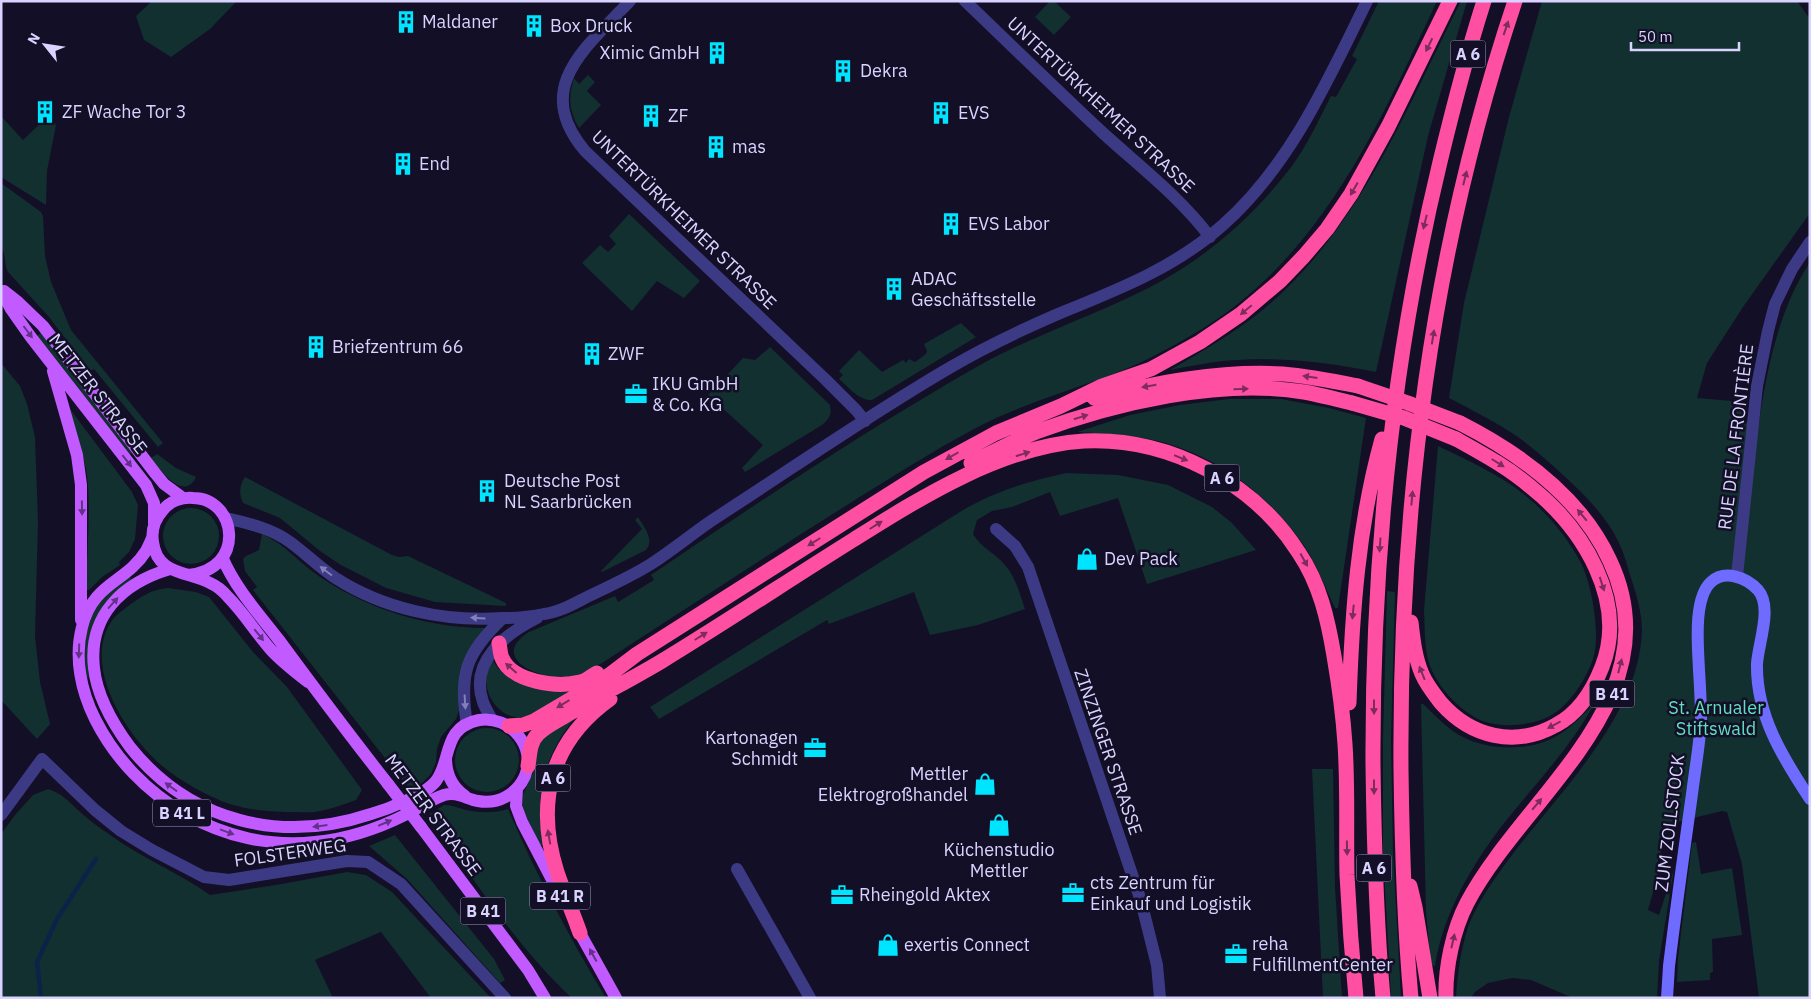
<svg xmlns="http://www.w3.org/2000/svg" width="1811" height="999" viewBox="0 0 1811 999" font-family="'IBM Plex Sans',sans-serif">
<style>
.green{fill:#12302f}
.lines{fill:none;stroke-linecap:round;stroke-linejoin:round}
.stream{stroke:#0c2248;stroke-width:4.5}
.street{stroke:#3d3a85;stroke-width:12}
.secondary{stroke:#6f6bff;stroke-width:12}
.primary{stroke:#c25bff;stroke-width:12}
.highway{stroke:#ff4fa3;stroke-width:15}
.primary-bridge{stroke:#c25bff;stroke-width:12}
.highway-bridge{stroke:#ff4fa3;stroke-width:15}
.oneway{fill:#7d2c5e}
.oneway2{fill:#623188}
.oneway3{fill:#837fbc}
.labels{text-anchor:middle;stroke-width:5;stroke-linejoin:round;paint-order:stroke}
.shield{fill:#130f26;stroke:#9e99be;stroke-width:1}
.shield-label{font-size:16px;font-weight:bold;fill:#d9d4ff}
.poi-label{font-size:18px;fill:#d9d4ff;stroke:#130f26;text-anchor:start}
.street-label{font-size:18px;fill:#d9d4ff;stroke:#130f26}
.park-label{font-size:18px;fill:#5fe0c0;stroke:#130f26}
</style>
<rect width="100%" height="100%" fill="#130f26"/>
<path class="green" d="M 152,1 L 237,1 L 210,29 L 171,57 L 144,40 L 136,16 Z
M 1050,1 L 1054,1 L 1071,17 L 1054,35 L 1035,17 Z
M 1379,1 L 1437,1 C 1388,105 1340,215 1252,292 C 1222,319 1185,340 1150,358 C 1095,385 1030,399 976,428 C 916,460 859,498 801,534 C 735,577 668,620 602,663 C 590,669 580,676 566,677 C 540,680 488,658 529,632 L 615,596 L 618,602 L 654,580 L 651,575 C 757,503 863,432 973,369 C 1025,339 1082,320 1136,294 C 1198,265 1250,221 1292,166 C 1308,144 1319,119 1331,96 L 1336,97 L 1357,59 L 1352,56 Z
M 1461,1 L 1467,1 L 1428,136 L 1376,372 C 1327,362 1273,356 1223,361 C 1205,363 1187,367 1170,370 C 1212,346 1252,323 1287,288 C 1368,208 1410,101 1461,1 Z
M 1542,1 L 1797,1 L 1810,19 L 1810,213 L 1743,307 L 1707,363 L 1697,398 L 1744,402 L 1743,422 L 1759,423 C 1767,368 1779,309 1810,262 L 1810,998 L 1759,998 L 1742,864 L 1727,812 L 1722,811 L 1669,824 L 1655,871 L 1658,875 L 1648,910 L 1659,915 L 1674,869 L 1659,961 L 1657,998 L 1573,998 L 1531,980 L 1512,978 L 1488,983 L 1475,992 L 1471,998 L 1456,998 C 1457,975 1461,949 1468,927 C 1477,903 1494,879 1509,859 C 1558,793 1639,717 1642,631 C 1642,612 1636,593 1630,575 C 1627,565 1624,553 1619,543 C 1609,522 1594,505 1578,489 C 1559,471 1540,453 1518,437 C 1496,422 1472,410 1449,398 L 1464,303 L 1509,117 Z
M 588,75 L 595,82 L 587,91 L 601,105 L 579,128 C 569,111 568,97 574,78 L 579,84 Z
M 1,116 L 23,140 L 48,116 L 56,125 L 47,171 L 46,205 L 1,177 Z
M 1,183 L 41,212 L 43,216 L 45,256 L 51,282 L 71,330 L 163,443 L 158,447 L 94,369 L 90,371 L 49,317 L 8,272 C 4,264 6,254 1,247 Z
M 629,214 L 700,281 L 684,298 L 657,281 L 632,311 L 582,263 L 600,245 L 608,252 L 616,244 L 609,236 Z
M 961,323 L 976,337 L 872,400 C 860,401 848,387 839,379 L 843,375 L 839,371 L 859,350 L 882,372 L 903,360 L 906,363 L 909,359 L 915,362 L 926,354 L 927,351 L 924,344 Z
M 41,333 L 132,453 L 129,456 L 37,336 Z
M 770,347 L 830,405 C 832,415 829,419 822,425 L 745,472 L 742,468 L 763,445 L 708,395 L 743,358 L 755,360 Z
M 1,363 L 20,386 L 27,404 L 35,437 L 38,521 L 35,636 L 40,682 L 50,724 L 37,739 L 1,700 Z
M 1229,399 L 1281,399 L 1329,408 L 1366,418 L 1338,608 L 1335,608 C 1326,589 1318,568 1307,550 C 1277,504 1230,465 1178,447 C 1146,435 1111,434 1077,432 L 1130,415 L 1180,405 Z
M 70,409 L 132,492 L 138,505 L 135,539 L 129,552 L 119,562 L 120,565 L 102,577 L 89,590 L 86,590 C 87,555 90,520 88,485 C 86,459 77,434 70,409 Z
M 1438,446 C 1467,460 1501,475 1526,496 C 1548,514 1568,538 1581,563 C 1592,584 1601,636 1593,659 C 1587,677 1574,697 1560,709 C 1541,726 1501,730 1478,719 C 1457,708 1436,685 1429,663 C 1424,646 1425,628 1424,610 Z
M 157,454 L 176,468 L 196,477 C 184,503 159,469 151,458 Z
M 1066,473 L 1118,475 L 1168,485 L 1212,507 L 1232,523 L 1256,550 L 1147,584 L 1118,498 L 1060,516 L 1050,492 L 1012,507 L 992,511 L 977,520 L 973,534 C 981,548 995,553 1005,565 C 1015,576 1020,594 1025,609 L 978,625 L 930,635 L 914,592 L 829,624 L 827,620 L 659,719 L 650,707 L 963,510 C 998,490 1027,482 1066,473 Z
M 245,477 L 392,555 L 399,557 L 408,556 L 506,603 L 506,606 L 435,602 L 386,588 L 341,565 L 320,551 L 280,518 L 243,503 C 239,494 239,486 245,477 Z
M163 536a28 28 0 1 1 56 0a28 28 0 1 1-56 0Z
M 638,517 C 644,527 655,540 646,550 L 602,572 L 601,571 L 642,529 L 635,520 Z
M 262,534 C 285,544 299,563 320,577 C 368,609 427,628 485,628 L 460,708 L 456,719 L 441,737 L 437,749 L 436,762 L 431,774 L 422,783 L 410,790 L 253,590 L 257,587 L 245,571 L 243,559 L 246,556 L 259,550 Z
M 129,575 L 132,580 C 104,600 96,608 92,642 C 90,654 88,666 89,677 L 86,678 L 83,650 L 89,620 L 102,598 Z
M 168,588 L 196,592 L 209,597 L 253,652 L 287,687 L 362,790 L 356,800 C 344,804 332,809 320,811 C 313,813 305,812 297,812 C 274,812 253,811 230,804 C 208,797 179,780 161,765 C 126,735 80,664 113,619 C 117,614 123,610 127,607 C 140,597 152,589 168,588 Z
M 1387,591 L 1395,592 L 1391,739 L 1393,853 L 1401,998 L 1391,998 L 1383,852 L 1383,738 Z
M 492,659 C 496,666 501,672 508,676 C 524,686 553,691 572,691 C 560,698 540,712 528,716 C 506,723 487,702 486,681 C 486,674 490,666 492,659 Z
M 1595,702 C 1571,748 1533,786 1501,827 C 1470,868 1443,915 1435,966 L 1431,965 L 1426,912 L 1421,704 L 1423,704 C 1436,716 1449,731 1465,738 C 1475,743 1488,746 1499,747 C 1544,750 1566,735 1595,702 Z
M 581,711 C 545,751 534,792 543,845 L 540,845 L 524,812 L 522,803 L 523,795 L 534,770 L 535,755 L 543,738 Z
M455 760a32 32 0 1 1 64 0a32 32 0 1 1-64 0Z
M 1312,769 L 1333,769 L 1335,887 L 1342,998 L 1323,998 Z
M 48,789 C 63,794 68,801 79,811 C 89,820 101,829 113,837 C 144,859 179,873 210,895 L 276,885 L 347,872 L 366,875 L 392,892 L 491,998 L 431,998 L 381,932 L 315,960 L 333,998 L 1,998 L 1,834 L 15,815 L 33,795 Z
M 444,805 C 455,805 462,810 472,811 C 484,813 496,813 508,809 C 536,874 569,937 606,998 L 572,998 C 516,947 472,876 428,815 Z
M 395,835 L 494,959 L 505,980 L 500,983 L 407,879 L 369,846 Z
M 1696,842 L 1701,874 L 1732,868 L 1742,935 L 1712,939 L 1713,972 L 1710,973 L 1710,980 L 1677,982 L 1678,958 L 1692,843 Z"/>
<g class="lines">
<path class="stream" d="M 41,998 L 37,962 L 57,919 L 96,859"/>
<path class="street" d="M 630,1 C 587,47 531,87 585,151 L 826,380 L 856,410 L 865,421
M 965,1 C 1011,45 1057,90 1103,133 C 1139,166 1180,197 1210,237
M 225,518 C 247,523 271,528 290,542 C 305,553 318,566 334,577 C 383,609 444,622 502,618 C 515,618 530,617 544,614 C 560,612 575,603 589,596 C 610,586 632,576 651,564 C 673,550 693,533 714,519 C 793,468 870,414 951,367 C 985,347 1021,330 1058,314 C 1117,290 1175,268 1224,224 C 1291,164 1328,80 1367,1
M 996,529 L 1015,546 L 1028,567 L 1141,901 L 1157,965 L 1160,998
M 1737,576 L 1757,386 L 1768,331 L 1775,304 L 1792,269 L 1810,242
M 492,720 C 489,714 485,708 483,702 C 469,662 505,634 537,618
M 467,725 C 459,674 465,654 503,618
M 1,815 L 42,759 L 95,810 L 121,831 L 152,850 L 204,877 L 229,880 L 347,861 L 368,862 L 401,884 L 505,998
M 737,869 L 810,998"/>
<path class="secondary" d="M 1667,998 L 1669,966 C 1676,908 1684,851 1692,794 C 1695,769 1700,743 1701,719 C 1701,702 1700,686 1699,670 C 1698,646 1693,599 1711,582 C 1725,569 1747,578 1758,590 C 1773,607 1758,644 1757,664 C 1756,715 1783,758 1810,799"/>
<path class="primary" d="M 1,291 L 11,309 L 30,336 L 146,485 L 154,503 L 154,524
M 4,291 L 18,302 L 43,326 L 155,473 L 164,484 L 183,498
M 53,371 L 77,455 L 81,485 L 81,620
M 152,538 C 150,543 148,547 146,551 C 126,583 93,582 82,627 C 74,658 81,691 95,719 C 135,799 224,852 315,842 C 346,839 377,829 405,815 C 418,808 430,800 444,795 C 457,791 466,799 478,801 C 498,805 517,794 525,776 C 537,747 510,715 479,720 C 442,727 452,760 436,781 C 425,795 388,809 371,814 C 281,844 190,822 130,747 C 113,724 97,697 94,668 C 88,616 122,583 170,569
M 223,559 C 236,589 259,614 279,640 C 315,689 351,737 388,784
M 188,575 C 247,570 237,498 193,498 C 182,497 170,501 163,510 C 155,519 151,530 153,542 C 157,575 187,571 210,583 C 217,586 223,591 228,597 C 244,613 256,633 271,650 C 282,662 295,672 308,682
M 446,758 C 446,774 452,787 465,796
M 517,789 L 516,806 L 522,822 L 561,897
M 421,827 L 528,970 L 545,998
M 576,926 L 616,998"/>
<path class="highway" d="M 1094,398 C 1155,383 1220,370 1283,374 C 1308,376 1333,381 1358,386
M 971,463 C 993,452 1014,441 1036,432 C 1115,403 1220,378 1304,392 C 1320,395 1336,399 1352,403
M 1411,622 C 1413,640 1415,658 1422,674 C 1426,684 1434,694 1441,703 C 1471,737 1515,748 1556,725 C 1579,713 1593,690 1602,667 C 1628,601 1583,529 1532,488 C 1509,468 1483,454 1456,439
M 499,643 C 500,647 500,654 502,658 C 512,682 557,688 580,682 C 586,681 591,676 597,673
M 1349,703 C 1352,614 1358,525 1382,439
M 509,726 L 523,725 L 534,721 L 600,682 L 637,654 L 924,472 L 996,433 L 1061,406 L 1102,386 L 1151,369 L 1200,342 L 1241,314 L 1280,281 L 1304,256 L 1327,229 L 1351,194 L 1388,127 L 1450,1
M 528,766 C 530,755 529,743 538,734 C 547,725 561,719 572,712 C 602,694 632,679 662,661 C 726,622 789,580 853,540 C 920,498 1002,446 1084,441 C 1168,437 1254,482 1299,553 C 1320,584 1328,620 1334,656 C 1339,685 1343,714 1345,744 C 1348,788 1346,831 1347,875 C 1349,916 1352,957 1356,998
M 1410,886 L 1415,907 L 1430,998
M 580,933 C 573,913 564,893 557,872 C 535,803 550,742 610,699
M 1383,998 C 1376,920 1374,843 1373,765 C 1372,562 1392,360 1440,162 C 1453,108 1467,54 1484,1
M 1411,998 C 1404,922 1402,846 1401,770 C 1399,507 1431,252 1515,1
M 1446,998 C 1445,968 1453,930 1467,903 C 1523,796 1675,699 1610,561 C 1581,497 1521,454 1460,423"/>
<path class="primary-bridge" d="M 388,784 L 421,827"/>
<path class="highway-bridge" d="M 1358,386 L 1408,403 L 1460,423
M 1352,403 L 1404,418 L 1456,439"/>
</g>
<defs><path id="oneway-solid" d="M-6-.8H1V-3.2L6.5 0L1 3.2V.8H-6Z" transform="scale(1.25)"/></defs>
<g class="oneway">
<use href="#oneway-solid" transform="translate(1506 28) rotate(-71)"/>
<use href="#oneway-solid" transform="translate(1429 45) rotate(116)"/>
<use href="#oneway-solid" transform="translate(1465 178) rotate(-76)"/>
<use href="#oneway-solid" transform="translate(1354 189) rotate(120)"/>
<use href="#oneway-solid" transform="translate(1425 222) rotate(104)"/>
<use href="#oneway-solid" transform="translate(1246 310) rotate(140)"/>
<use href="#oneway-solid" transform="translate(1433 337) rotate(-81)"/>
<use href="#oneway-solid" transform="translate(1310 377) rotate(-172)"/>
<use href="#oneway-solid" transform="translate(1149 386) rotate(170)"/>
<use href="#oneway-solid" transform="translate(1241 389) rotate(-1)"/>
<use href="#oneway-solid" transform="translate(1081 417) rotate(-17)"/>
<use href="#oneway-solid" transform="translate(1023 454) rotate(-17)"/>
<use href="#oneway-solid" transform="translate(952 456) rotate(150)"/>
<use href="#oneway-solid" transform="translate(1181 458) rotate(22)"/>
<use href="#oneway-solid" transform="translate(1498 463) rotate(32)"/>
<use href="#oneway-solid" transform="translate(1412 498) rotate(-85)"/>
<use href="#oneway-solid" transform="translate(1582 515) rotate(-130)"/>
<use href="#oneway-solid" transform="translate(876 525) rotate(-32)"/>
<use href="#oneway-solid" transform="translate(814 542) rotate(148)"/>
<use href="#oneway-solid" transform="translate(1380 545) rotate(94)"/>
<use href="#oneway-solid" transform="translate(1304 560) rotate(61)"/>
<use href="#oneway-solid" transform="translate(1602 584) rotate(72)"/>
<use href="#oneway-solid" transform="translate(1353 612) rotate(96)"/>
<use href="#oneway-solid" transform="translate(701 636) rotate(-32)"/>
<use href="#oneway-solid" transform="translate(1620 666) rotate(-76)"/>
<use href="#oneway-solid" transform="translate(511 668) rotate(-139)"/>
<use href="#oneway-solid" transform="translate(1422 673) rotate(-112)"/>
<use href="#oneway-solid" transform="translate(563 704) rotate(149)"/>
<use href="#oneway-solid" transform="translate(1374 707) rotate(90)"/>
<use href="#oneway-solid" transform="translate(1554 725) rotate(152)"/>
<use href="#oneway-solid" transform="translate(1374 787) rotate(90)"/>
<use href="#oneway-solid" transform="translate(1537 804) rotate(-50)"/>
<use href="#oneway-solid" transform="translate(549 837) rotate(-100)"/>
<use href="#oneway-solid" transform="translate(1347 848) rotate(89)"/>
<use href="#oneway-solid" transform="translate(1453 941) rotate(-77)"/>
</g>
<g class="oneway2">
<use href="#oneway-solid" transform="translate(28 332) rotate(53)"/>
<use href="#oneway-solid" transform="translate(127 461) rotate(52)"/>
<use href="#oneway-solid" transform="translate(82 508) rotate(89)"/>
<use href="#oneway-solid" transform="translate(113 603) rotate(-48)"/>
<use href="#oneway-solid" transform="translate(259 635) rotate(51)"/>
<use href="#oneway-solid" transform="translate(79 651) rotate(92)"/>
<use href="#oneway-solid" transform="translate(171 787) rotate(-144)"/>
<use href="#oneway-solid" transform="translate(385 823) rotate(-23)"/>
<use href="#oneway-solid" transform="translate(320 826) rotate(173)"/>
<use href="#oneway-solid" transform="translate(227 832) rotate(20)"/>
<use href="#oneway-solid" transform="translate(593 955) rotate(-119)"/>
</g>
<g class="oneway3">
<use href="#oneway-solid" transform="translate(326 571) rotate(-143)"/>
<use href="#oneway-solid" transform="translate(478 618) rotate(-177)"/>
<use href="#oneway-solid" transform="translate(465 702) rotate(87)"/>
</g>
<defs>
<symbol id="building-bare" viewBox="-9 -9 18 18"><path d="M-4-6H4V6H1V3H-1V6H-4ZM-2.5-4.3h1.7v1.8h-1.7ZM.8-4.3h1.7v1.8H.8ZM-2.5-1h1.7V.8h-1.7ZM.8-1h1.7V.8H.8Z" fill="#00e5ff" stroke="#130f26" stroke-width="2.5" paint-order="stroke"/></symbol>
<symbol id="office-bare" viewBox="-9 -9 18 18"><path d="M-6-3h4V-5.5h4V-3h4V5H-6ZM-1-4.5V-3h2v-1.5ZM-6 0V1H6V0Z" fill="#00e5ff" stroke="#130f26" stroke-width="2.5" paint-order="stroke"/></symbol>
<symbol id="shop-bare" viewBox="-9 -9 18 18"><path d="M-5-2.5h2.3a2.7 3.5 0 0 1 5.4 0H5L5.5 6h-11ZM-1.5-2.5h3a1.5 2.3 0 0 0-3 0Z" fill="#00e5ff" stroke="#130f26" stroke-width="2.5" paint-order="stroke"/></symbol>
</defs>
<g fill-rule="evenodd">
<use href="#building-bare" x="390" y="6" width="32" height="32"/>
<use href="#building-bare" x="518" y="10" width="32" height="32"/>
<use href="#building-bare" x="701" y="37" width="32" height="32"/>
<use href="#building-bare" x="827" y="55" width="32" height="32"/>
<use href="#building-bare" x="29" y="96" width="32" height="32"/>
<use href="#building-bare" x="925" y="97" width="32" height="32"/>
<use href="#building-bare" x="635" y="100" width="32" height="32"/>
<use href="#building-bare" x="700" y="131" width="32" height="32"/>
<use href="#building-bare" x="387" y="148" width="32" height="32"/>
<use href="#building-bare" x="935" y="208" width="32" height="32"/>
<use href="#building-bare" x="878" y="273" width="32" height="32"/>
<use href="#building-bare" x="300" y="331" width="32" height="32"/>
<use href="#building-bare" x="576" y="338" width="32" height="32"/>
<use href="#office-bare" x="620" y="378" width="32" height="32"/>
<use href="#building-bare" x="471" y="475" width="32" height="32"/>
<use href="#shop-bare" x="1071" y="543" width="32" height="32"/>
<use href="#office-bare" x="799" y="732" width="32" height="32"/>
<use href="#shop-bare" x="969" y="768" width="32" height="32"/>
<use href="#shop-bare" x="983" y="809" width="32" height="32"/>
<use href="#office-bare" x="1057" y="877" width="32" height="32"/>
<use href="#office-bare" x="826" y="879" width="32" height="32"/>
<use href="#shop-bare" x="872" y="929" width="32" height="32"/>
<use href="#office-bare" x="1220" y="938" width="32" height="32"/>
</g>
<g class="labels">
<g class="shield">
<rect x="1450.5" y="40.5" width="35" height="27" rx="4"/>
<rect x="1204.5" y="464.5" width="35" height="27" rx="4"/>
<rect x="1589.5" y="680.5" width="45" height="27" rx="4"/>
<rect x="535.5" y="764.5" width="35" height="27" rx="4"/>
<rect x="153" y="799.5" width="58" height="27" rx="4"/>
<rect x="1356.5" y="854.5" width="35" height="27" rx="4"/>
<rect x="530" y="882.5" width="60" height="27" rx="4"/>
<rect x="460.5" y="897.5" width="45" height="27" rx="4"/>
</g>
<g class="shield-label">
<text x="1468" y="60">A 6</text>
<text x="1222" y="484">A 6</text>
<text x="1612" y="700">B 41</text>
<text x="553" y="784">A 6</text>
<text x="182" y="819">B 41 L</text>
<text x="1374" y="874">A 6</text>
<text x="560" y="902">B 41 R</text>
<text x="483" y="917">B 41</text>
</g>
<g class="poi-label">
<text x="422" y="28">Maldaner</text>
<text x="550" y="32">Box Druck</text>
<text x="700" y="59" text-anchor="end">Ximic GmbH</text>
<text x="860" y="77">Dekra</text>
<text x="62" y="118">ZF Wache Tor 3</text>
<text x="958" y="119">EVS</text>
<text x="668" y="122">ZF</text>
<text x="732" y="153">mas</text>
<text x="419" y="170">End</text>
<text x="968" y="230">EVS Labor</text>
<text x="911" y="285">ADAC<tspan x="911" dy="21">Geschäftsstelle</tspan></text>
<text x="332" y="353">Briefzentrum 66</text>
<text x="608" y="360">ZWF</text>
<text x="652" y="390">IKU GmbH<tspan x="652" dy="21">&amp; Co. KG</tspan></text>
<text x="504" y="487">Deutsche Post<tspan x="504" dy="21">NL Saarbrücken</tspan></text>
<text x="1104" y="565">Dev Pack</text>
<text x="798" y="744" text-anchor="end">Kartonagen<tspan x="798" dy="21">Schmidt</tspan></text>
<text x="968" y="780" text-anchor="end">Mettler<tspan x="968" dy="21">Elektrogroßhandel</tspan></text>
<text x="999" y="856" text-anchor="middle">Küchenstudio<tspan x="999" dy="21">Mettler</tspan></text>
<text x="1090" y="889">cts Zentrum für<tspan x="1090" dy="21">Einkauf und Logistik</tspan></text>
<text x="859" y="901">Rheingold Aktex</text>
<text x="1252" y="950">reha<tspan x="1252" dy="21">FulfillmentCenter</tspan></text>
<text x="904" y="951">exertis Connect</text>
</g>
<g class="street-label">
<text transform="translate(1101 105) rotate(43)" y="6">UNTERTÜRKHEIMER STRASSE</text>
<text transform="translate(684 220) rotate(44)" y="6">UNTERTÜRKHEIMER STRASSE</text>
<text transform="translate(98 394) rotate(52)" y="6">METZER STRASSE</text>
<text transform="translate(1736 437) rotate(-83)" y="6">RUE DE LA FRONTIÈRE</text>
<text transform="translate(1108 752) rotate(71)" y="6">ZINZINGER STRASSE</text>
<text transform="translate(433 815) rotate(53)" y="6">METZER STRASSE</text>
<text transform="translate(1670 823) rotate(-83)" y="6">ZUM ZOLLSTOCK</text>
<text transform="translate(290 853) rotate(-8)" y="6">FOLSTERWEG</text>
</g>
<g class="park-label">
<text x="1716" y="714">St. Arnualer<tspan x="1716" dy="21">Stiftswald</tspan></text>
</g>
</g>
<rect width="1811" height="999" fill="none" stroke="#d9d4ff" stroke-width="5"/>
<g transform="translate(45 45) rotate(300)" stroke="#130f26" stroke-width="4" paint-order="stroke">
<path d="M0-4L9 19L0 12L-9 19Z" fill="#d9d4ff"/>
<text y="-8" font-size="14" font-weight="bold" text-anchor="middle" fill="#d9d4ff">N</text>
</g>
<path d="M1631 42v8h108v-8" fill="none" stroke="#d9d4ff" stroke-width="2.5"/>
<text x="1638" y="42" font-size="15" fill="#d9d4ff" stroke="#130f26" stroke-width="4" paint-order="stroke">50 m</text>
</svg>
